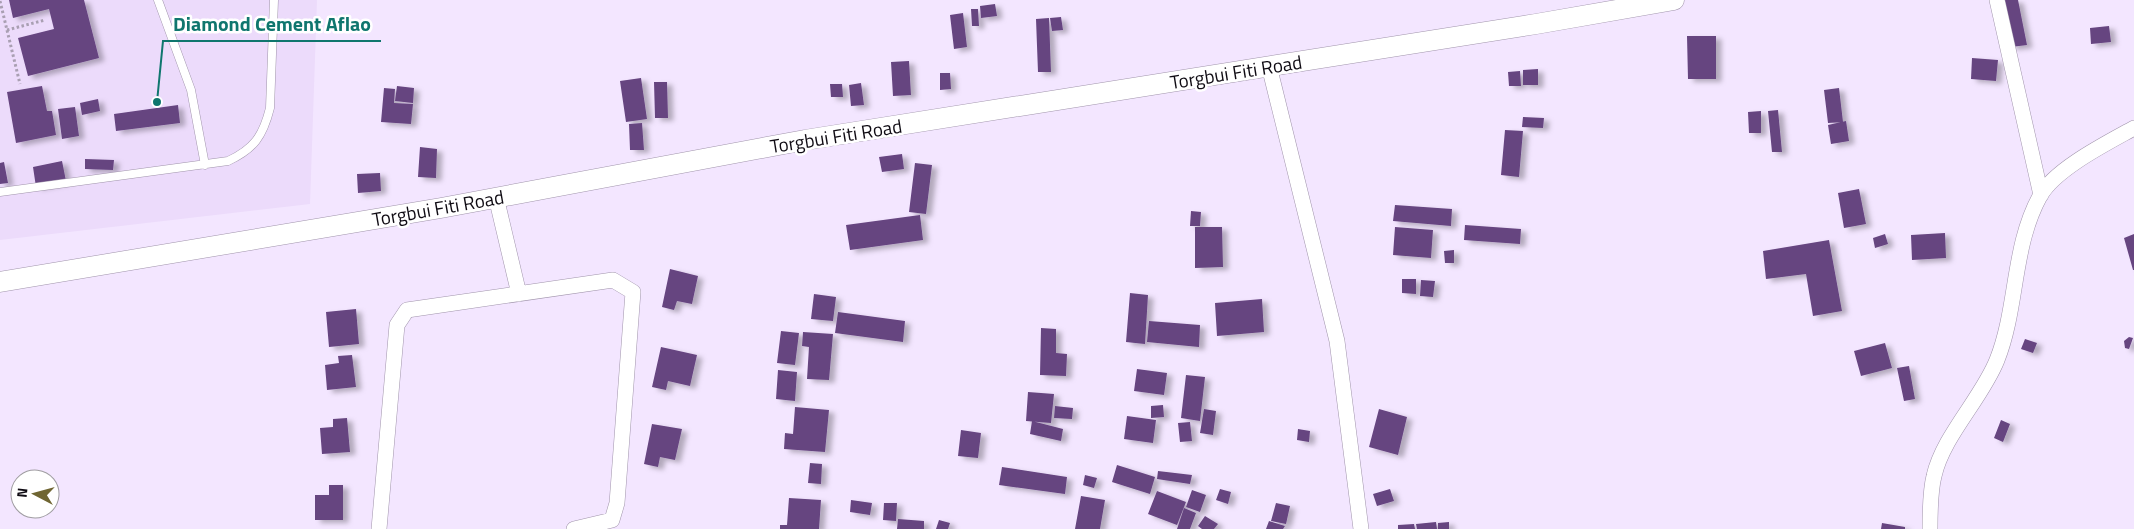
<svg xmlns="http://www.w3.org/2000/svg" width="2134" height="529" viewBox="0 0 2134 529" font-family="'Titillium Web',sans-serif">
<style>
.built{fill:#ecdbfb}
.building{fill:#664480;filter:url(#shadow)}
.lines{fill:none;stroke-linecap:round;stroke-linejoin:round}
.lane-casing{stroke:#a094ab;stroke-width:9}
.street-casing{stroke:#a094ab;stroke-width:16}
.secondary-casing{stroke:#a094ab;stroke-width:21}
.path{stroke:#a99fb2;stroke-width:3;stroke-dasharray:2.5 2.5;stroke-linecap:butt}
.lane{stroke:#fff;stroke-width:8}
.street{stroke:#fff;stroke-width:15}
.secondary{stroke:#fff;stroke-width:20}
.labels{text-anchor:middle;stroke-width:5;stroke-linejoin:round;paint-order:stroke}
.street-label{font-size:19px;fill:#0f0b13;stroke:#fff}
.leader{fill:none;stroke:#0f766e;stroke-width:2}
.callout-dot{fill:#0f766e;stroke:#fff;stroke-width:2}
.callout-label{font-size:20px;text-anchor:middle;font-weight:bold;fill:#0f766e;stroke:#fff;stroke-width:5;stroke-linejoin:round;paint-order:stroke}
</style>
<defs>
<filter id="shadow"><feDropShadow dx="5.5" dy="3" stdDeviation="2.5" flood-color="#0004"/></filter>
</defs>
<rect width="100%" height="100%" fill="#f3e6ff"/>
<path class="built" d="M 0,0 L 317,0 L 310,204 L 0,240 Z"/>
<path class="building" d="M 9,0 L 84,0 L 99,58 L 28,76 L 18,38 L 54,29 L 49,9 L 13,18 Z
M 2000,0 L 2018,0 L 2027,45 L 2011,47 Z
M 995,4 L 997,16 L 981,18 L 980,6 Z
M 971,9 L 978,9 L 979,26 L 972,26 Z
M 963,13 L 967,47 L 954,49 L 950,15 Z
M 1061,17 L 1063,30 L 1052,31 L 1050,18 Z
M 1049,18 L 1051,72 L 1038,72 L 1036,19 Z
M 2109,26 L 2111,42 L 2091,44 L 2090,28 Z
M 1687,36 L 1716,36 L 1716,79 L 1688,79 Z
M 1972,58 L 1998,60 L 1996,81 L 1971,79 Z
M 909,61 L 911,95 L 893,96 L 891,62 Z
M 1538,69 L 1538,85 L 1523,85 L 1523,70 Z
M 1520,71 L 1521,86 L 1509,86 L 1508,72 Z
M 940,73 L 950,73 L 951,89 L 940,90 Z
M 641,78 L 647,119 L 626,122 L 620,81 Z
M 654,82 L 667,82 L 668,118 L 655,118 Z
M 861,83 L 864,105 L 851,106 L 849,85 Z
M 830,84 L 842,84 L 843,97 L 831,97 Z
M 42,86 L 47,111 L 52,111 L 56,135 L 16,143 L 7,92 Z
M 397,86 L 414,88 L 413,103 L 395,101 Z
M 384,88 L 395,89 L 394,103 L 413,104 L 411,124 L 381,122 Z
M 1839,88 L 1843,122 L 1828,123 L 1824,90 Z
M 98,99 L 100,111 L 82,115 L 80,103 Z
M 178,105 L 180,123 L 116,131 L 114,114 Z
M 75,107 L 79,136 L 62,139 L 58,109 Z
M 1778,110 L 1782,152 L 1772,152 L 1768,111 Z
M 1761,111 L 1761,133 L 1749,133 L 1748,112 Z
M 1523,117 L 1544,118 L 1543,128 L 1522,127 Z
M 1846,121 L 1849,141 L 1831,144 L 1828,125 Z
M 642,123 L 644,150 L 630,150 L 629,124 Z
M 1505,130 L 1523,131 L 1519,177 L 1501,175 Z
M 420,147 L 437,149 L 436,178 L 418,177 Z
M 902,154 L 904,169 L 882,172 L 879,157 Z
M 85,159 L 114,160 L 113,170 L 85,169 Z
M 62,161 L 66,181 L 36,187 L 33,167 Z
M 4,162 L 8,183 L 0,184 L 0,163 Z
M 915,163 L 932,165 L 926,214 L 909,212 Z
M 380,173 L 381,191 L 358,193 L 357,174 Z
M 1859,189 L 1866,224 L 1844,228 L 1838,193 Z
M 1395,205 L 1452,209 L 1451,226 L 1393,221 Z
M 1191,211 L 1201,212 L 1200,226 L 1190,226 Z
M 920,215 L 923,240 L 850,250 L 846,225 Z
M 1465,225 L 1521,229 L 1520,244 L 1464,240 Z
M 1195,227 L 1222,227 L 1223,267 L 1195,268 Z
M 1395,227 L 1433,230 L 1431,258 L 1393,255 Z
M 1945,233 L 1946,258 L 1912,260 L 1911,235 Z
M 1885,234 L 1888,244 L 1875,248 L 1873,238 Z
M 2134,234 L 2134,270 L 2133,270 L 2124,238 Z
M 1829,240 L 1842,311 L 1813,316 L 1806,274 L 1766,279 L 1763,251 Z
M 1454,250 L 1454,263 L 1445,263 L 1444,251 Z
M 670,269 L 698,276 L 692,304 L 677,301 L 674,310 L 662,307 Z
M 1402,279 L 1416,279 L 1416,294 L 1402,293 Z
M 1421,280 L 1435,281 L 1433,297 L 1420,296 Z
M 1130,293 L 1148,295 L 1145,344 L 1126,342 Z
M 814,294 L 836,297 L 833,321 L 811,319 Z
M 1262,299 L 1264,332 L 1217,336 L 1215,303 Z
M 356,309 L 359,344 L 329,347 L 326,312 Z
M 838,312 L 905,321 L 903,342 L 835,333 Z
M 1149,321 L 1200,325 L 1199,347 L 1147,342 Z
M 1041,328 L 1056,329 L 1056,353 L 1067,354 L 1066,376 L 1040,375 Z
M 781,331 L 799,333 L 795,365 L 777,363 Z
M 803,332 L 833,334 L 829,380 L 807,379 L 809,347 L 802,346 Z
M 2129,337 L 2133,338 L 2129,349 L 2125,348 L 2124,341 Z
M 2025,339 L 2037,343 L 2033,353 L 2021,349 Z
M 1885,343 L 1892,368 L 1861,376 L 1854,351 Z
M 661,347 L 697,355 L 690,386 L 668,381 L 666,390 L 652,387 Z
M 352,355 L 356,387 L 327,390 L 325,365 L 339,363 L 338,356 Z
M 1909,366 L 1915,399 L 1904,401 L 1897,368 Z
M 1137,369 L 1167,373 L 1164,395 L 1134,391 Z
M 778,370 L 797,372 L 795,401 L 776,399 Z
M 1186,375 L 1205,377 L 1200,421 L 1181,418 Z
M 1028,392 L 1054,394 L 1051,423 L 1026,421 Z
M 1163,405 L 1164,417 L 1151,418 L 1151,406 Z
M 1055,406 L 1073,408 L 1072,419 L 1054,418 Z
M 795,407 L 829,410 L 825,452 L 784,449 L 785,433 L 793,434 Z
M 1204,409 L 1216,411 L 1213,435 L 1200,433 Z
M 1379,409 L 1407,417 L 1398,455 L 1369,447 Z
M 1127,416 L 1156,420 L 1153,443 L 1124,439 Z
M 347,418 L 350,452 L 322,454 L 320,428 L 333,427 L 333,419 Z
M 2001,420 L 2010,424 L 2003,442 L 1994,438 Z
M 1032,421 L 1063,429 L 1061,441 L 1030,434 Z
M 1190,422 L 1192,441 L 1180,442 L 1178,423 Z
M 652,424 L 682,429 L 675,460 L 660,457 L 658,467 L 644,464 Z
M 1298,429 L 1310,431 L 1309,442 L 1297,440 Z
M 961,430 L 981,433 L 978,458 L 958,456 Z
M 810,463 L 822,464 L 821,484 L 808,483 Z
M 1117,465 L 1155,477 L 1150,494 L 1112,482 Z
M 1002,467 L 1067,477 L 1065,494 L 999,485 Z
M 1158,471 L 1192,475 L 1190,484 L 1157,479 Z
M 1085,475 L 1097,478 L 1094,488 L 1083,485 Z
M 329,485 L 343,485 L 343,520 L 315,520 L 315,495 L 329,495 Z
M 1220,489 L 1231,492 L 1228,504 L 1216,500 Z
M 1390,489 L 1394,501 L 1377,506 L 1373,494 Z
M 1192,490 L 1206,495 L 1200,512 L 1186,507 Z
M 1157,491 L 1186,502 L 1177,525 L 1148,514 Z
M 1081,496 L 1105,500 L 1100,529 L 1075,529 Z
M 789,498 L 821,500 L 819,529 L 780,529 L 780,525 L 787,525 Z
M 851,500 L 872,503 L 870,515 L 850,512 Z
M 884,503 L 897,503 L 896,521 L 883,520 Z
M 1276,503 L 1290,506 L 1286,524 L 1271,521 Z
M 1184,508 L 1196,513 L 1190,529 L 1177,529 Z
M 1205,516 L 1218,524 L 1214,529 L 1202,529 L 1198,526 Z
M 898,519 L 924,521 L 924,529 L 897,529 Z
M 939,520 L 950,523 L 948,529 L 936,529 Z
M 1269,521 L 1285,526 L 1283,529 L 1266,529 Z
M 1436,522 L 1437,529 L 1417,529 L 1416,524 Z
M 1449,522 L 1449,529 L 1438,529 L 1438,523 Z
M 1882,523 L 1905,527 L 1905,529 L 1881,529 Z
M 1414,524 L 1415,529 L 1398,529 L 1398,525 Z"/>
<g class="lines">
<defs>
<path id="lane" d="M 158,0 L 191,90 L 205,165
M 0,192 L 228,161 C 254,149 263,136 270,108 L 274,0"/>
<path id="street" d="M 1997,0 L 2041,195
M 1269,66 L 1337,341 L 1361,529
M 496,197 L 519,294
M 379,529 L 397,325 L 407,310 L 613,280 L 633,292 L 617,503 L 612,520 L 574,529
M 1930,529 C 1930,512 1930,492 1934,476 C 1943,436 1982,398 1997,360 C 2018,307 2012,247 2040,196 C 2055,169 2107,143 2134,128"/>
<path id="secondary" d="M 0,282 L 441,208 L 805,140 L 1536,24 L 1674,0"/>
</defs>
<use href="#lane" class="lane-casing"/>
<use href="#street" class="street-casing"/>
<use href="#secondary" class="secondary-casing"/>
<path class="path" d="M 0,1 L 20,84
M 7,30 L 45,20"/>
<use href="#lane" class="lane"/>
<use href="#street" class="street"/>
<use href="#secondary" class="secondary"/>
</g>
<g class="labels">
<g class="street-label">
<text transform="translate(1236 72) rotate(-9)" y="7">Torgbui Fiti Road</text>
<text transform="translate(836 136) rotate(-9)" y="7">Torgbui Fiti Road</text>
<text transform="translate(438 208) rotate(-10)" y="7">Torgbui Fiti Road</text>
</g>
</g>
<path class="leader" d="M157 102L163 41H381"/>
<circle class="callout-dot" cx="157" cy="102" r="5"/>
<g class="callout-label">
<text x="272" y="31">Diamond Cement Aflao</text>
</g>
<g transform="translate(35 494) rotate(276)"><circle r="24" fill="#ffffff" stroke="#9f9da1"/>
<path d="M0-4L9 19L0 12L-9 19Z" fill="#6f6532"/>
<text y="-8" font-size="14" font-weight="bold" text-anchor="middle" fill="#0f0b13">N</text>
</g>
</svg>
